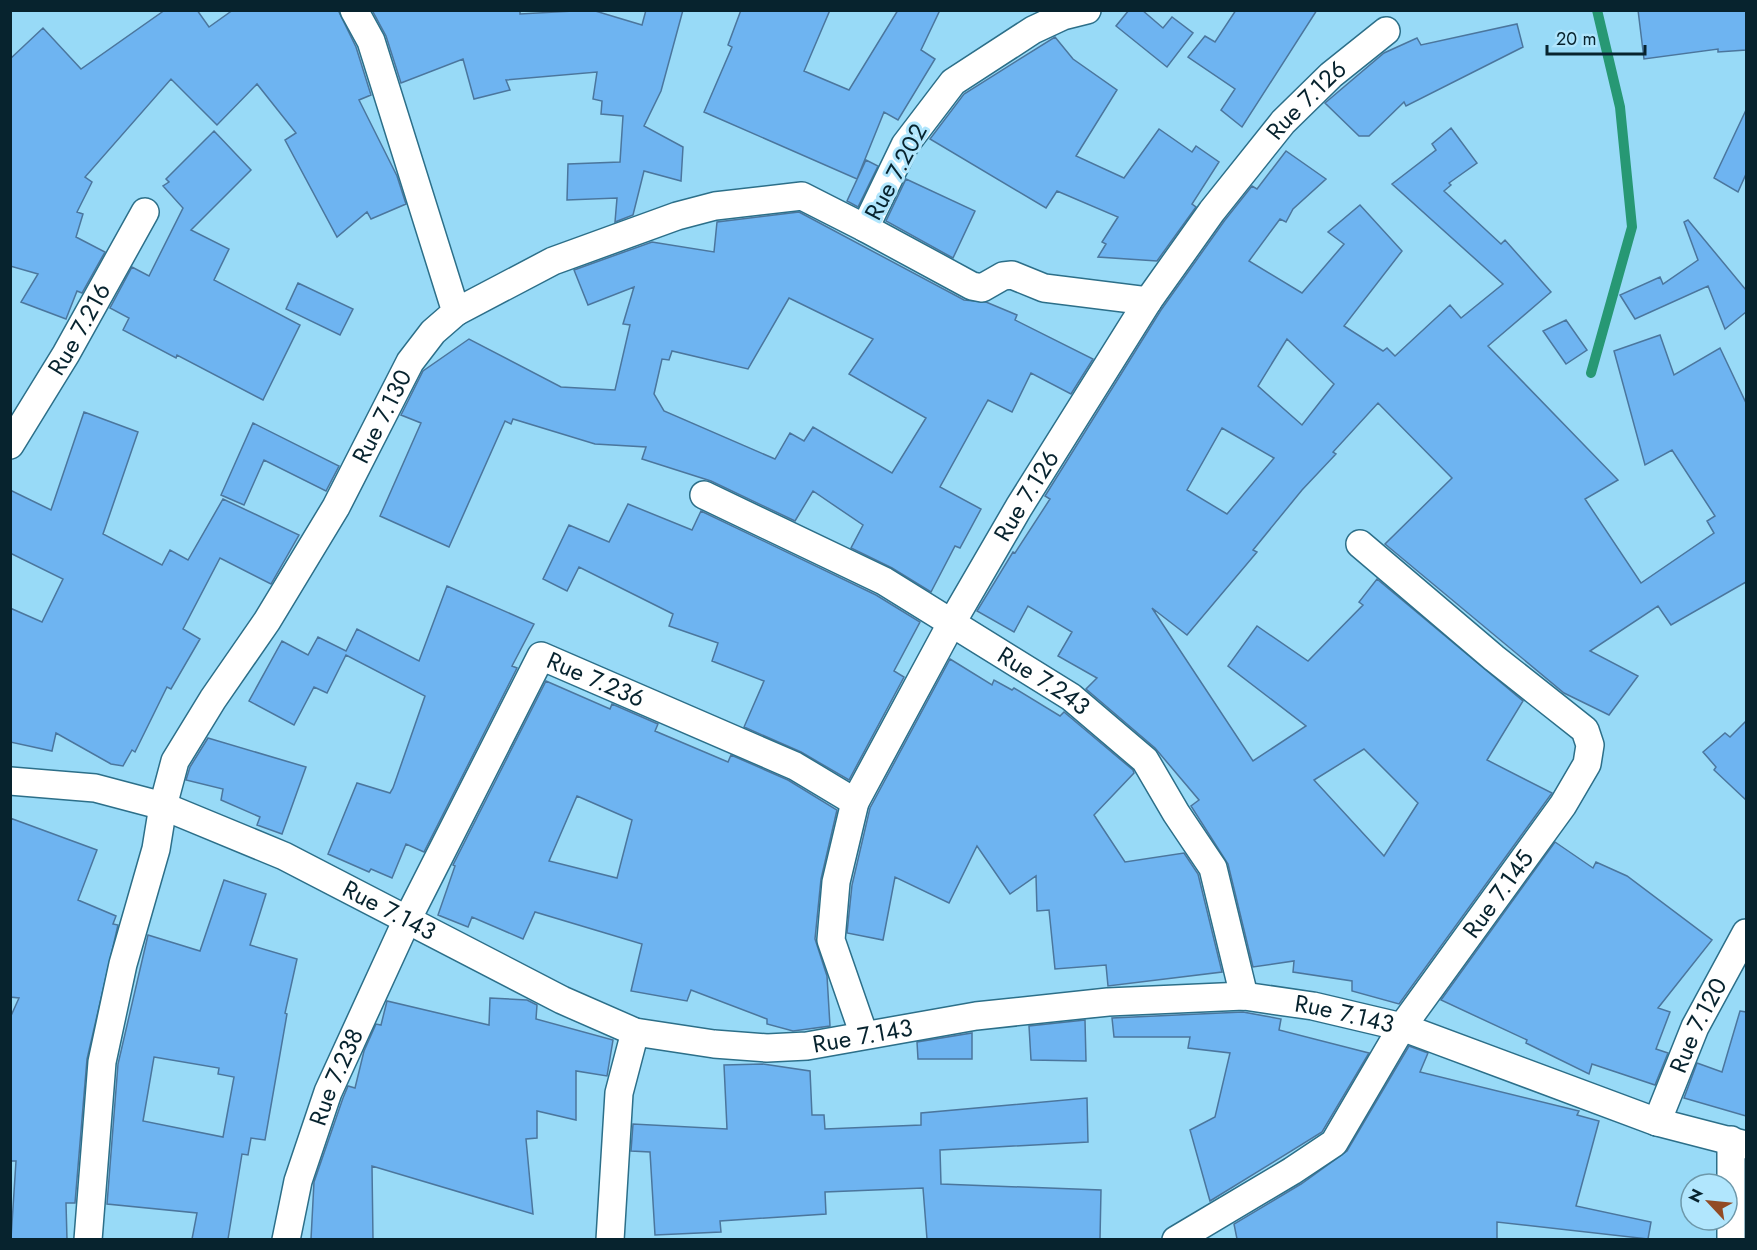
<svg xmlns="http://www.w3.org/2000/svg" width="1757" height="1250" viewBox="0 0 1757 1250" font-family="Jost,sans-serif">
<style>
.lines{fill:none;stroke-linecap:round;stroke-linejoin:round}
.stream{stroke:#279874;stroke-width:10}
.building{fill:#6eb4f1;stroke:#4b769d;stroke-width:1.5;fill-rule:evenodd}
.street-casing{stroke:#2c6f89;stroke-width:30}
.street{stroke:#fff;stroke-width:27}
.labels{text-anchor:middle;stroke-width:6;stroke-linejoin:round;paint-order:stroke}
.street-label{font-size:24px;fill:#07232e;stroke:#b1e6fd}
</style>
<rect width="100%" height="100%" fill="#98daf7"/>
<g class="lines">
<path class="stream" d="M 1591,373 L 1632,227 L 1620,107 L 1597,10"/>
</g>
<path class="building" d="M 165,10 L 197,10 L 209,27 L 233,10 L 338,10 L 356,47 L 371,95 L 359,100 L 397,176 L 406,204 L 371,219 L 367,212 L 337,237 L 285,140 L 296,133 L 257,84 L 217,125 L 171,79 L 85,177 L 92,182 L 77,212 L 83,214 L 76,237 L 105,252 L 82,293 L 77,291 L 66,319 L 21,302 L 38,274 L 10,266 L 10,59 L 43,28 L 81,69 Z
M 372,10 L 520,10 L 520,14 L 592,10 L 642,25 L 646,10 L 683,10 L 661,91 L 644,126 L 683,147 L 681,181 L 644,171 L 633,215 L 615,222 L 617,198 L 567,200 L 568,164 L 620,162 L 623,116 L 601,114 L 602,101 L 593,99 L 597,72 L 506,80 L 510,90 L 474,99 L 463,59 L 401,83 L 386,36 Z
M 741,10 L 830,10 L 804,71 L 849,90 L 898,10 L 940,10 L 921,50 L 935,59 L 898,120 L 884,112 L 857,179 L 704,112 L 732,47 L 728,45 Z
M 1129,10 L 1142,10 L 1163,28 L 1172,17 L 1193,33 L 1167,67 L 1116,26 Z
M 1236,10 L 1317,10 L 1242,127 L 1221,110 L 1235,89 L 1188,57 L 1205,36 L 1215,42 Z
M 1638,10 L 1746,10 L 1746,50 L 1718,52 L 1718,49 L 1644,59 Z
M 1517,24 L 1523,47 L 1406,106 L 1404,102 L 1369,136 L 1359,136 L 1325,103 L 1384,53 L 1417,38 L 1421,45 Z
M 1055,37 L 1073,59 L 1117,90 L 1076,156 L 1124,178 L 1159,129 L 1192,152 L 1196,146 L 1219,162 L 1192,204 L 1196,207 L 1157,261 L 1098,257 L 1106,244 L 1102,242 L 1118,217 L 1057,191 L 1046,208 L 930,139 L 964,94 Z
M 1746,110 L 1746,174 L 1738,192 L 1714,178 Z
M 1451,128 L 1477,163 L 1449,183 L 1451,185 L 1444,191 L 1501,244 L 1505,240 L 1551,292 L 1488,346 L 1618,480 L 1585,499 L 1641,583 L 1714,533 L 1707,521 L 1715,516 L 1672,450 L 1645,465 L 1614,351 L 1660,335 L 1674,375 L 1720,348 L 1746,403 L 1746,582 L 1671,625 L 1658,606 L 1590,651 L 1638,676 L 1609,715 L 1564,693 L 1385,544 L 1452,478 L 1378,403 L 1333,452 L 1336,454 L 1302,490 L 1253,550 L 1257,552 L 1187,635 L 1152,608 L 1253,761 L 1306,726 L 1228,666 L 1257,626 L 1308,661 L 1363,605 L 1359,602 L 1377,579 L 1523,701 L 1487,760 L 1552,793 L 1399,1004 L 1352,991 L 1352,981 L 1293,972 L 1294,961 L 1253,967 L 1228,864 L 1191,806 L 1199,800 L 1155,748 L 1086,689 L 1097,678 L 1058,656 L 1072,632 L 1028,606 L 1014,632 L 977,611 L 1013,552 L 1015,553 L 1050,499 L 1045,496 L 1161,310 L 1225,220 L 1252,186 L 1257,189 L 1286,151 L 1326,179 L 1293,209 L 1286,222 L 1280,219 L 1249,261 L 1302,293 L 1344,244 L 1328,232 L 1360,205 L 1402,251 L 1344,326 L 1383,351 L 1387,348 L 1395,356 L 1450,305 L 1461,318 L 1503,284 L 1392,184 L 1436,150 L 1432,144 ZM 1287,339 L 1334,384 L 1302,425 L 1258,386 ZM 1222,428 L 1274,458 L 1227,514 L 1187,490 ZM 1364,749 L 1418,803 L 1384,856 L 1314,780 Z
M 214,131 L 251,170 L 191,230 L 229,249 L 214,280 L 300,325 L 263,400 L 177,355 L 176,358 L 123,330 L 129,318 L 110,308 L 132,267 L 149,276 L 183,208 L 163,186 L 169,182 L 166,179 Z
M 866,160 L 878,166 L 858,207 L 847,201 Z
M 906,179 L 975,211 L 953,258 L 886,221 Z
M 799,212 L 964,300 L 986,302 L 1017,315 L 1015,320 L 1093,359 L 1071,394 L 1031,373 L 1012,412 L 988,400 L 940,487 L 981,509 L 960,548 L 955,546 L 931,592 L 892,568 L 851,548 L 863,525 L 813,491 L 795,521 L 711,481 L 642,459 L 646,447 L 595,444 L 513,419 L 511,424 L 505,421 L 449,547 L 380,516 L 421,423 L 401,415 L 423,371 L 469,339 L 561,387 L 615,390 L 630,325 L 623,324 L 634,287 L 588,305 L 574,270 L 652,242 L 714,252 L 717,222 ZM 789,298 L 873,339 L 849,374 L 926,418 L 892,473 L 813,427 L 804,441 L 790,433 L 775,459 L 664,411 L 654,394 L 662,359 L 669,360 L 672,351 L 748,369 Z
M 1688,220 L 1746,290 L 1746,312 L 1725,329 L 1708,286 L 1635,319 L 1620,295 L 1660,277 L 1663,284 L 1698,260 L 1684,222 Z
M 298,283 L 353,309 L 340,335 L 286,309 Z
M 1566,320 L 1587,350 L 1566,364 L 1543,331 Z
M 84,412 L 138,432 L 103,534 L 162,565 L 170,550 L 188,560 L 223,499 L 299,535 L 271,584 L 220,558 L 183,629 L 200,639 L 171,689 L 167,687 L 135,752 L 132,750 L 123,766 L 111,764 L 56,733 L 52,751 L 10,742 L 10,608 L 42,622 L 63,579 L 10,553 L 10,490 L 51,510 Z
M 253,423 L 339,466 L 326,491 L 264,460 L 244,505 L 221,495 Z
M 628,504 L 692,530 L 701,511 L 876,595 L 920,622 L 894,671 L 904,677 L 849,780 L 801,752 L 744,727 L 764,681 L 712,661 L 718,643 L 669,626 L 673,614 L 579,567 L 567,591 L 543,579 L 569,525 L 609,542 Z
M 447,586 L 534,624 L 512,666 L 517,668 L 424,852 L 406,844 L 392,878 L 371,869 L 369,872 L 328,854 L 357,783 L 390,793 L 393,788 L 425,696 L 346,655 L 327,693 L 314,687 L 294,725 L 249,701 L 282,641 L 308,655 L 318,637 L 346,651 L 357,629 L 419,661 Z
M 950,659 L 992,685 L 994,680 L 1012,690 L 1014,688 L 1060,716 L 1064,712 L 1133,770 L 1134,773 L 1094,815 L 1125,862 L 1184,853 L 1198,874 L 1222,972 L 1108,986 L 1106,965 L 1055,969 L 1049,910 L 1037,911 L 1036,876 L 1010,894 L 977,846 L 949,903 L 895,877 L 883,940 L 847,933 L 852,885 L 870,808 Z
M 546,681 L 610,709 L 612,704 L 658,724 L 655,731 L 728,762 L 731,755 L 788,780 L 837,810 L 821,879 L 815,939 L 827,976 L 830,1026 L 793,1031 L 767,1024 L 767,1019 L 691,990 L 687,1001 L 631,991 L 642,944 L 535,912 L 523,939 L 472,917 L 468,927 L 438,915 L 455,866 L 453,865 ZM 577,796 L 632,820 L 617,878 L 549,861 Z
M 1746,721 L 1746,800 L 1714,770 L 1716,767 L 1703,752 L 1725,733 L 1730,737 Z
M 208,738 L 306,767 L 282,834 L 257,825 L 260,817 L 221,800 L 223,789 L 186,780 L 190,767 Z
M 10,818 L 97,850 L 78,900 L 116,916 L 113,924 L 118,925 L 87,1059 L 75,1203 L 66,1203 L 67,1239 L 11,1239 L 16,1161 L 10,1161 L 10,1018 L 19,998 L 10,997 Z
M 1555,842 L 1593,868 L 1596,862 L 1627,876 L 1712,940 L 1658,1008 L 1670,1012 L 1656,1049 L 1668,1053 L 1655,1085 L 1592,1064 L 1589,1074 L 1526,1043 L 1527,1040 L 1441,1000 Z
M 224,880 L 266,894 L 250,945 L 297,959 L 285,1013 L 287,1014 L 265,1140 L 251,1138 L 248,1155 L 242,1154 L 228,1239 L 192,1239 L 197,1213 L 107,1204 L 118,1064 L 148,935 L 200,951 ZM 154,1057 L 219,1068 L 218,1074 L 234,1077 L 223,1137 L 143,1121 Z
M 490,998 L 527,1000 L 537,1005 L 536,1019 L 613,1040 L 607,1076 L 576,1071 L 576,1120 L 537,1111 L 537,1138 L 526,1139 L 533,1214 L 372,1166 L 373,1239 L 311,1239 L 314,1182 L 343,1098 L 348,1086 L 355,1088 L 364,1051 L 376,1024 L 381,1025 L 387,1001 L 489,1025 Z
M 1740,1011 L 1746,1012 L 1746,1116 L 1684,1098 L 1697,1063 L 1722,1072 Z
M 1243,1012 L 1281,1019 L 1279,1030 L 1369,1053 L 1322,1132 L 1210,1201 L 1190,1130 L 1215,1117 L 1230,1053 L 1188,1048 L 1190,1037 L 1114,1037 L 1112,1018 Z
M 1085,1020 L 1086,1061 L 1031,1060 L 1029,1026 Z
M 972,1033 L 972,1059 L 918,1059 L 917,1042 Z
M 1409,1046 L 1428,1053 L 1420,1072 L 1579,1111 L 1577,1115 L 1599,1121 L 1576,1206 L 1651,1222 L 1648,1239 L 1497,1222 L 1497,1239 L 1237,1239 L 1234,1224 L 1301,1184 L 1347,1151 Z
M 763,1064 L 810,1071 L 812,1115 L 824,1115 L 825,1129 L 921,1125 L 921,1113 L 1087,1098 L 1088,1142 L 940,1150 L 941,1184 L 1101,1190 L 1100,1239 L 927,1239 L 923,1188 L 825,1192 L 826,1214 L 720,1221 L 721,1232 L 655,1235 L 650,1152 L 631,1151 L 633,1124 L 727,1129 L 724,1065 Z"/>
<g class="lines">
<defs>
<g id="street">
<path d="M 1087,10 L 1063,16 L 1033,30 L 953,82 L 905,145 L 865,228 L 972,286 L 982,288 L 1003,276 L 1012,275 L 1044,288 L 1148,301"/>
<path d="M 456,312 L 553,261 L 677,216 L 715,206 L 802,196 L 865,228"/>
<path id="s1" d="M 10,445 L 66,354 L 145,212"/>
<path id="s2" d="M 704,495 L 884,581 L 1071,697 L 1145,760 L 1176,813 L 1213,868 L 1244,996"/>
<path id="s3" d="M 10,781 L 95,788 L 163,806 L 284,856 L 562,1000 L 635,1032 L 714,1044 L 767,1048 L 807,1046 L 976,1016 L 1108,1002 L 1244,996 L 1313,1006 L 1402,1027 L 1657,1122 L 1746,1145"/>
<path id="s4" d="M 864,1035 L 831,940 L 836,882 L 855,802 L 951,624 L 1019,507 L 1148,301 L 1212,211 L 1283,122 L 1331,75 L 1386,31"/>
<path id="s5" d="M 1657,1122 L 1695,1027 L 1746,933"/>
<path id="s6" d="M 88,1240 L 102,1062 L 123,964 L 156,849 L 163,806 L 175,761 L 213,699 L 267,621 L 336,507 L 410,362 L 433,332 L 456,312 L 371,41 L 354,10"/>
<path id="s7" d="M 286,1240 L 298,1181 L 328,1092 L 406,922 L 541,656 L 795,766 L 855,802"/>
<path d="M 610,1240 L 619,1093 L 635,1032"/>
<path id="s8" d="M 1176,1240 L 1292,1171 L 1334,1143 L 1402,1027 L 1563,805 L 1587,764 L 1590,745 L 1585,730 L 1494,658 L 1360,544"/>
<path d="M 1731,1240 L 1731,1140"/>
</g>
</defs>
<use href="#street" class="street-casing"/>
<use href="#street" class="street"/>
</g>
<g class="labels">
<g class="street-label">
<text dy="8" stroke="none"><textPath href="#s4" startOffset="1078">Rue 7.126</textPath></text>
<text transform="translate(896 172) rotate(-62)" y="8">Rue 7.202</text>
<text dy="8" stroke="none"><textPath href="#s1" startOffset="135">Rue 7.216</textPath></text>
<text dy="8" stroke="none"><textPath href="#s6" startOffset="891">Rue 7.130</textPath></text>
<text dy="8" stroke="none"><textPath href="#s4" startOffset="592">Rue 7.126</textPath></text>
<text dy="8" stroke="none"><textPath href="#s7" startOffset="699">Rue 7.236</textPath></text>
<text dy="8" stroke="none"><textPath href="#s2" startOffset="388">Rue 7.243</textPath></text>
<text dy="8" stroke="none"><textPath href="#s8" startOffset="484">Rue 7.145</textPath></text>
<text dy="8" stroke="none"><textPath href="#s3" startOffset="405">Rue 7.143</textPath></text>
<text dy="8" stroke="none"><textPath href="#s3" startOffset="1395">Rue 7.143</textPath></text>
<text dy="8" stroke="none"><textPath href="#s5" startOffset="105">Rue 7.120</textPath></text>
<text dy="8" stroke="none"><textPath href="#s3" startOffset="909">Rue 7.143</textPath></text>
<text dy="8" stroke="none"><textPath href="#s7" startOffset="171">Rue 7.238</textPath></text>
</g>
</g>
<rect width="1757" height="1250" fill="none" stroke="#07232e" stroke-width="24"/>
<g transform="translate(1709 1202) rotate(296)"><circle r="28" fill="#b1e6fd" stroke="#6d98aa" stroke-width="1.5"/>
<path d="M0-4.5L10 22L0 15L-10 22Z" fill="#924b25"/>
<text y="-9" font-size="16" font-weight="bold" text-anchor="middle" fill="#07232e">N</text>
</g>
<path d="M1547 45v9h98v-9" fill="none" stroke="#07232e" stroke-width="3"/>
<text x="1556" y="45" font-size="18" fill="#07232e" stroke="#b1e6fd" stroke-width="4.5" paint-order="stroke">20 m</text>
</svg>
